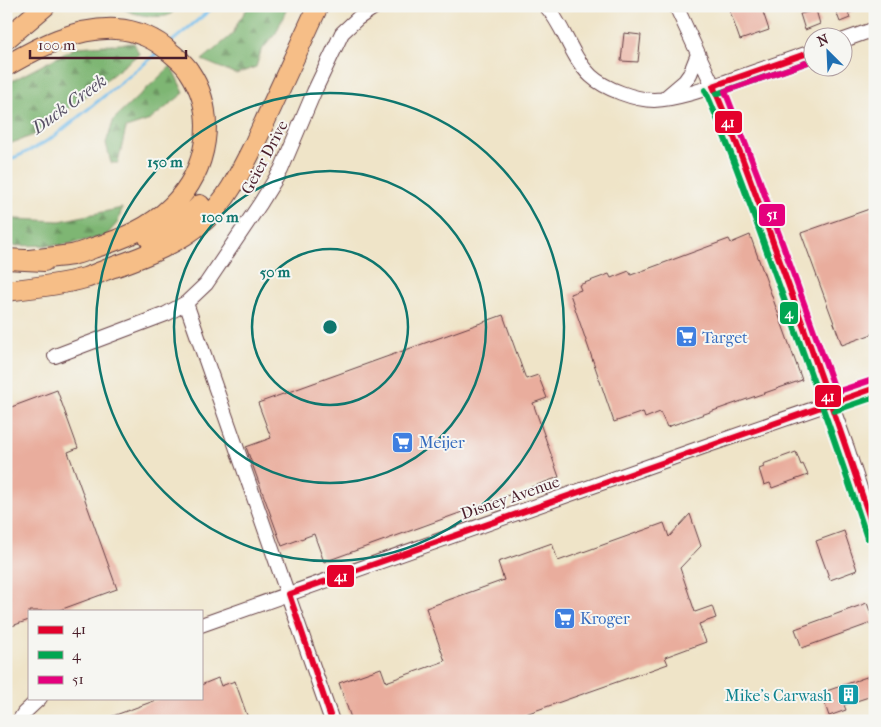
<svg xmlns="http://www.w3.org/2000/svg" width="881" height="727" viewBox="0 0 881 727" font-family="'IM FELL French Canon',serif">
<style>
.forest{fill:url(#forest-firs);stroke:#646a4f}
.lines{fill:none;stroke-linecap:round;stroke-linejoin:round}
.stream{stroke:#74beed;stroke-width:3}
.building{fill:#e9ad9d}
.minor-casing{stroke:#633d43;stroke-width:16}
.highway-casing{stroke:#633d43;stroke-width:22}
.minor{stroke:#fff;stroke-width:14}
.highway{stroke:#f6be87;stroke-width:20}
.bus-1-casing{stroke:#f6f6f2;stroke-width:10}
.bus-2-casing{stroke:#f6f6f2;stroke-width:10}
.bus-3-casing{stroke:#f6f6f2;stroke-width:10}
.bus-1{stroke:#e4002b;stroke-width:6}
.bus-2{stroke:#00a651;stroke-width:6}
.bus-3{stroke:#e5007d;stroke-width:6}
.ring{fill:none;stroke:#0f766e;stroke-width:2.5}
.labels{text-anchor:middle;stroke-width:4;stroke-linejoin:round;paint-order:stroke}
.street-label{font-size:16px;fill:#4a1f2b;stroke:#f6f6f2}
.shop-label{font-size:16px;fill:#366cbe;stroke:#f6f6f2;text-anchor:start}
.culture-label{font-size:16px;fill:#0d838f;stroke:#f6f6f2;text-anchor:end}
.water-label{font-size:18px;font-style:italic;fill:#574f65;stroke:#f6f6f2}
.centre{fill:#0f766e;stroke:#f6f6f2;stroke-width:2.5}
.ring-label{font-size:15px;text-anchor:middle;font-weight:bold;fill:#0f766e;stroke:#f6f6f2;stroke-width:4;stroke-linejoin:round;paint-order:stroke}
.line-badge{stroke:#f6f6f2;stroke-width:2}
.badge-label{font-size:14px;text-anchor:middle;font-weight:bold;fill:#fff}
</style>
<defs>
<pattern id="forest-firs" width="22" height="20" patternUnits="userSpaceOnUse" patternTransform="scale(1.25)"><rect width="22" height="20" fill="#7eb673"/><path d="M5 1l3.5 6h-7zM16 11l3.5 6h-7z" fill="#69935f"/></pattern>
</defs>
<rect width="100%" height="100%" fill="#f6f6f2"/>
<filter id="ink" filterUnits="userSpaceOnUse"><feTurbulence type="fractalNoise" baseFrequency=".02" numOctaves="2"/><feDisplacementMap in="SourceGraphic" scale="10" xChannelSelector="R" yChannelSelector="G"/><feConvolveMatrix kernelMatrix="1 2 1 2 8 2 1 2 1" color-interpolation-filters="sRGB"/></filter>
<filter id="wash" filterUnits="userSpaceOnUse"><feTurbulence type="fractalNoise" baseFrequency=".0096" numOctaves="4" result="noise"/><feDisplacementMap in="SourceGraphic" scale="20" xChannelSelector="R" yChannelSelector="G"/><feGaussianBlur stdDeviation="1.12" result="paint"/><feColorMatrix in="noise" values="0 0 0 0 0 0 0 0 0 0 0 0 0 0 0 0 0 1.4 0 .05"/><feComposite in="paint" operator="in"/></filter>
<g filter="url(#wash)">
<rect width="100%" height="100%" fill="#efe4c8"/>
<path class="forest" d="M 120,6 L 179,6 C 175,10 171,15 166,16 C 155,18 129,15 120,6 Z
M 249,6 L 288,6 L 276,33 L 261,51 L 256,67 L 236,74 L 202,60 L 233,34 L 238,22 Z
M 134,43 L 139,54 L 37,134 L 6,145 L 6,84 L 77,47 Z
M 171,66 L 184,93 L 150,120 L 126,128 L 118,163 L 111,163 L 106,143 L 114,119 Z
M 122,208 L 118,222 L 106,236 L 63,245 L 6,246 L 6,217 L 16,219 L 60,221 Z"/>
<g class="lines">
<path class="stream" d="M 170,43 L 215,6
M 6,161 C 24,154 40,146 56,135 L 160,51"/>
</g>
<g id="blocks">
<path class="building" d="M 728,6 L 761,6 L 769,30 L 740,40 Z
M 834,6 L 865,6 L 865,7 L 848,13 L 850,18 L 840,22 Z
M 816,10 L 820,24 L 805,30 L 800,14 Z
M 624,33 L 641,35 L 638,62 L 621,61 Z
M 875,207 L 875,333 L 842,345 L 801,233 Z
M 750,235 L 802,380 L 667,427 L 660,412 L 645,418 L 643,412 L 614,422 L 570,294 L 581,290 L 579,285 L 609,274 L 611,278 L 629,271 L 631,275 L 729,239 L 731,243 Z
M 503,315 L 526,379 L 538,375 L 547,398 L 533,403 L 559,477 L 324,562 L 314,534 L 282,546 L 246,447 L 271,438 L 258,403 Z
M 57,390 L 78,448 L 68,452 L 117,589 L 57,611 L 29,611 L 29,620 L 6,628 L 6,409 Z
M 796,452 L 801,465 L 803,464 L 808,475 L 772,488 L 770,483 L 764,485 L 759,469 L 764,467 L 763,464 Z
M 690,514 L 701,546 L 680,568 L 695,612 L 712,606 L 716,618 L 699,624 L 706,642 L 665,657 L 668,664 L 506,721 L 352,721 L 339,683 L 381,668 L 386,682 L 445,661 L 426,608 L 504,580 L 498,562 L 552,543 L 558,561 L 664,523 L 669,537 Z
M 844,531 L 857,570 L 830,580 L 816,541 Z
M 867,603 L 874,622 L 802,648 L 795,629 Z
M 875,674 L 875,695 L 844,705 L 846,710 L 829,716 L 821,693 Z
M 218,678 L 221,686 L 235,681 L 249,721 L 102,721 L 102,720 L 162,698 L 201,698 L 201,685 Z"/>
</g>
</g>
<g filter="url(#ink)">
<use href="#blocks" fill-opacity="0" stroke="#633d43" stroke-width="1"/>
<g class="lines">
<defs>
<path id="minor" d="M 546,6 C 565,27 570,56 591,76 C 605,89 636,100 654,100 C 678,99 705,89 728,81 C 756,71 785,61 814,51
M 676,6 L 720,101 L 750,179 L 847,448 L 875,535
M 844,40 L 875,29
M 665,98 L 685,81 L 690,74 L 698,54
M 186,303 L 332,721
M 55,356 L 166,314 L 186,303 L 206,284 L 260,204 L 281,170 L 314,92 L 342,33 L 358,18 L 376,6
M 201,625 L 703,447 L 875,388
M 19,721 L 24,713 L 40,698"/>
<path id="highway" d="M 6,39 L 45,6
M 6,66 C 39,47 76,27 116,29 C 136,30 156,39 170,52 C 177,58 185,64 189,71 C 218,114 208,170 172,206 C 150,228 123,239 93,248 C 86,251 79,253 72,255 C 58,257 44,258 30,260
M 149,238 C 167,230 187,220 200,205
M 6,259 L 44,261
M 6,291 C 32,288 60,285 85,278 C 95,275 104,270 114,267 C 146,256 179,243 205,220 C 227,200 240,173 253,147 L 318,6"/>
</defs>
<use href="#minor" class="minor-casing"/>
<use href="#highway" class="highway-casing"/>
<use href="#minor" class="minor"/>
<use href="#highway" class="highway"/>
<defs>
<path id="bus-1" d="M 814,51 L 713,86 C 738,142 758,201 779,259 C 812,350 845,442 875,534
M 332,721 L 289,594 L 875,388"/>
<path id="bus-2" d="M 705,90 C 730,146 750,205 771,263 C 804,354 837,445 867,538
M 716,94 L 814,60
M 834,411 L 875,397"/>
<path id="bus-3" d="M 814,60 L 725,91 L 758,176 L 836,392 L 872,380"/>
</defs>
<use href="#bus-1" class="bus-1-casing"/>
<use href="#bus-2" class="bus-2-casing"/>
<use href="#bus-3" class="bus-3-casing"/>
<use href="#bus-1" class="bus-1"/>
<use href="#bus-2" class="bus-2"/>
<use href="#bus-3" class="bus-3"/>
</g>
</g>
<g class="ring">
<circle cx="330" cy="327" r="78"/>
<circle cx="330" cy="327" r="156"/>
<circle cx="330" cy="327" r="234"/>
</g>
<defs>
<symbol id="supermarket-square" viewBox="-11 -11 22 22"><rect x="-9" y="-9" width="18" height="18" rx="4" fill="#3f7fe0" stroke="#f6f6f2"/><path d="M-6-5.5h2.5l.6 2H6L4.5 2H-2.5L-4.4-4H-6ZM-1.5 3.2a1.3 1.3 0 1 0 .1 0ZM3 3.2a1.3 1.3 0 1 0 .1 0Z" fill="#fff"/></symbol>
<symbol id="building-square" viewBox="-11 -11 22 22"><rect x="-9" y="-9" width="18" height="18" rx="4" fill="#0f9aa8" stroke="#f6f6f2"/><path d="M-4-6H4V6H1V3H-1V6H-4ZM-2.5-4.3h1.7v1.8h-1.7ZM.8-4.3h1.7v1.8H.8ZM-2.5-1h1.7V.8h-1.7ZM.8-1h1.7V.8H.8Z" fill="#fff"/></symbol>
</defs>
<g fill-rule="evenodd">
<use href="#supermarket-square" x="674" y="324" width="25" height="25"/>
<use href="#supermarket-square" x="390" y="430" width="25" height="25"/>
<use href="#supermarket-square" x="552" y="606" width="25" height="25"/>
<use href="#building-square" x="836" y="682" width="25" height="25"/>
</g>
<g class="labels">
<g class="street-label">
<text transform="translate(264 157) rotate(-62)" y="6">Geier Drive</text>
<text transform="translate(510 497) rotate(-19)" y="6">Disney Avenue</text>
</g>
<g class="shop-label">
<text x="702" y="343">Target</text>
<text x="419" y="448">Meijer</text>
<text x="580" y="624">Kroger</text>
</g>
<g class="culture-label">
<text x="832" y="701">Mike's Carwash</text>
</g>
<g class="water-label">
<text transform="translate(69 104) rotate(-36)" y="6">Duck Creek</text>
</g>
</g>
<circle cx="330" cy="327" r="8" class="centre"/>
<g class="ring-label">
<text x="165" y="167">150 m</text>
<text x="220" y="222">100 m</text>
<text x="275" y="277">50 m</text>
</g>
<g class="line-badge">
<rect x="714" y="110" width="29" height="24" rx="5" fill="#e4002b"/>
<rect x="758" y="203" width="28" height="24" rx="5" fill="#e5007d"/>
<rect x="779" y="301" width="20" height="24" rx="5" fill="#00a651"/>
<rect x="814" y="384" width="28" height="24" rx="5" fill="#e4002b"/>
<rect x="326" y="564" width="29" height="24" rx="5" fill="#e4002b"/>
</g>
<g class="badge-label">
<text x="728" y="127">41</text>
<text x="772" y="219">51</text>
<text x="789" y="318">4</text>
<text x="828" y="401">41</text>
<text x="341" y="581">41</text>
</g>
<rect width="881" height="727" fill="none" stroke="#f6f6f2" stroke-width="25"/>
<rect x="28" y="610" width="175" height="90" fill="#f6f6f2" stroke="#b1a0a2"/>
<rect x="38" y="626" width="25" height="8" fill="#e4002b" stroke="#b1a0a2"/>
<text x="72" y="634" font-size="15" fill="#4a1f2b">41</text>
<rect x="38" y="651" width="25" height="8" fill="#00a651" stroke="#b1a0a2"/>
<text x="72" y="660" font-size="15" fill="#4a1f2b">4</text>
<rect x="38" y="676" width="25" height="8" fill="#e5007d" stroke="#b1a0a2"/>
<text x="72" y="684" font-size="15" fill="#4a1f2b">51</text>
<g transform="translate(828 52) rotate(336)"><circle r="24" fill="#f6f6f2" stroke="#b1a0a2"/>
<path d="M0-4L9 19L0 12L-9 19Z" fill="#1f6fb2"/>
<text y="-8" font-size="14" font-weight="bold" text-anchor="middle" fill="#4a1f2b">N</text>
</g>
<path d="M30 50v8h156v-8" fill="none" stroke="#4a1f2b" stroke-width="2.5"/>
<text x="38" y="50" font-size="15" fill="#4a1f2b" stroke="#f6f6f2" stroke-width="4" paint-order="stroke">100 m</text>
</svg>
